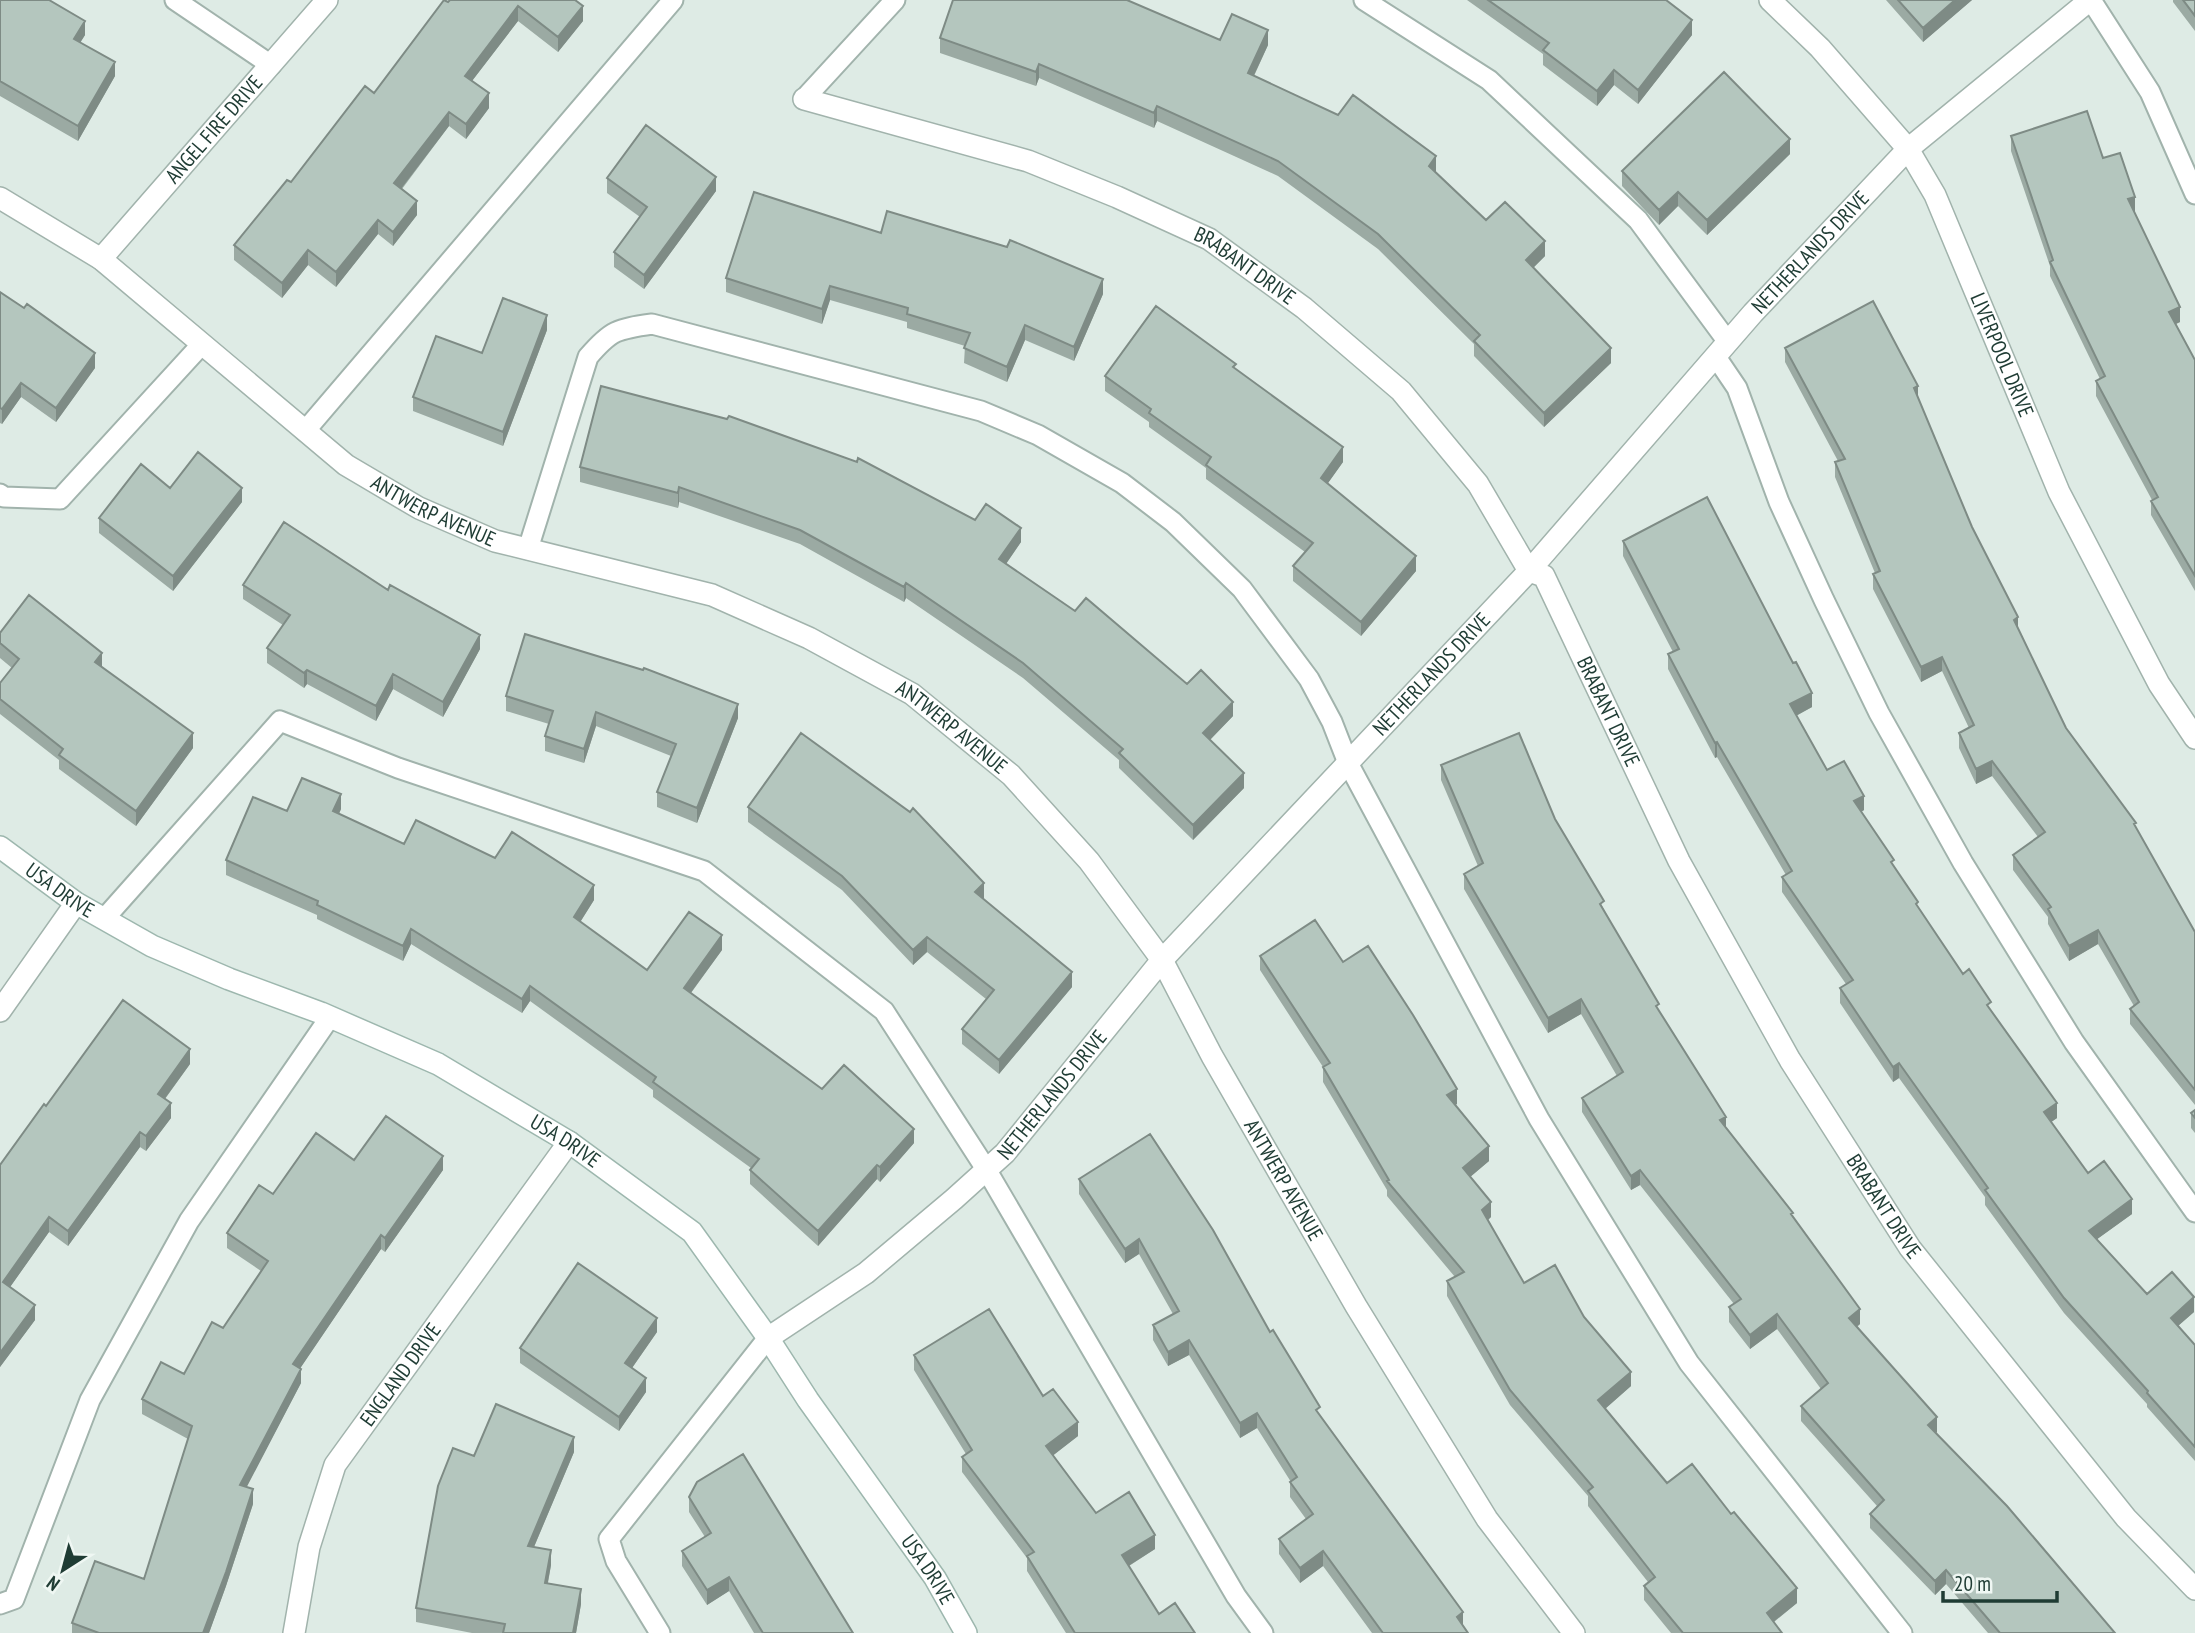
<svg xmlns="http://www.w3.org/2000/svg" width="2195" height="1633" viewBox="0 0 2195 1633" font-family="'PT Sans Narrow',sans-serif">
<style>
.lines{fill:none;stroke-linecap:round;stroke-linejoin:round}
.lane-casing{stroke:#a1b3ac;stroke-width:23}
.street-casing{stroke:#a1b3ac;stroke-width:24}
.secondary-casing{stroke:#9db7ae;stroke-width:24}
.lane{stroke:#fff;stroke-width:19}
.street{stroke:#fff;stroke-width:21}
.secondary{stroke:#fff;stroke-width:21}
.wall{fill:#9baaa3}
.shaded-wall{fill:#7e8b85}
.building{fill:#b4c6be;stroke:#7e8b85;stroke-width:2}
.labels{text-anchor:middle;stroke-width:6;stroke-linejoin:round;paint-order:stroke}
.street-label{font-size:21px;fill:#1f3c34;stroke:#eff7f3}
</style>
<rect width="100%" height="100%" fill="#deebe5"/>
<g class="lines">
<defs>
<path id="lane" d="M 175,0 L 271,65
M 1364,0 L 1489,80 L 1638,220 L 1728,342
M 2091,0 L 2150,92 L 2195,194
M 804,99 L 895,0
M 1716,357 L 1737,388 L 1779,502 L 1824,600 L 1879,713 L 1963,863 L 2074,1042 L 2195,1212
M 305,431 L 673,0
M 0,494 L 4,497 L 60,499 L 202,344
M 528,549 L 588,357 C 611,330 617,329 652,324 L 981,411 L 1038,435 L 1122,483 L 1173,522 L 1242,589 L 1309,679 L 1332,722 L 1348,763 L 1539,1119 L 1689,1363 L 1902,1633
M 104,919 L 280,721 L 398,768 L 704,871 L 884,1011 L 986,1169 L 1236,1596 L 1263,1633
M 0,1604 L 14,1599 L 90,1400 L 189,1221 L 330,1017
M 660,1633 L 616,1561 L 609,1539 L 768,1338"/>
<g id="street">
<path id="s1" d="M 1770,0 L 1820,48 L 1908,149 L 1935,195 L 2059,492 L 2159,684 L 2195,738"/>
<path id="s2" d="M 804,99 L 1028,161 L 1117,197 L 1209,239 L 1304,308 L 1401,391 L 1478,484 L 1529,571 L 1544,576 L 1679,861 L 1790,1060 L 1910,1248 L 2126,1518 L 2195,1589"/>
<path id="s3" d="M 0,198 L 101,259 L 346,465 L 419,508 L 495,541 L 712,595 L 809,638 L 912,694 L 1011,775 L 1089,861 L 1162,960 L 1212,1056 L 1356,1306 L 1487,1519 L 1574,1633"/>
<path id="s4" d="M 101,259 L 327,0"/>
<path d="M 0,1011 L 76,903"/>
<path id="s5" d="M 768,1338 L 866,1273 L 954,1199 L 1005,1153 L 1162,960 L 1529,571 L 1753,313 L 1908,149 L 2090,0"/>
<path id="s6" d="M 294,1633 L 309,1547 L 335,1465 L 569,1142"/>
</g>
<g id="secondary">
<path id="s7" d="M 0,847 L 76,903 L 152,946 L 229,979 L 321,1013 L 438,1064 L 569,1142 L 692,1232 L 768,1338 L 808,1400 L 935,1578 L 966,1633"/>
</g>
</defs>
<use href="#lane" class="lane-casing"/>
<use href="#street" class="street-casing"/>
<use href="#secondary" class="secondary-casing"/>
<use href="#lane" class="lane"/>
<use href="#street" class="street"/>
<use href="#secondary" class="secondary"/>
</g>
<path class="wall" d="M 0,0 L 85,35 L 80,42 L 115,76 L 78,141 L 0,96 Z
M 575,0 L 583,21 L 558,52 L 518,21 L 472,81 L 489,108 L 466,139 L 449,126 L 402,189 L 417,215 L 393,246 L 378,234 L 336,287 L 308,265 L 282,298 L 234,260 L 234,245 L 291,182 L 374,93 L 448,2 Z
M 1467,0 L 1666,0 L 1692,35 L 1638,104 L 1614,85 L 1597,106 L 1543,65 L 1543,54 Z
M 1886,0 L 1972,0 L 1923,42 Z
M 2173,0 L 2195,0 L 2195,31 L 2173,2 Z
M 940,38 L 1220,40 L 1268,45 L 1254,76 L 1436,171 L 1435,172 L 1486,220 L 1545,256 L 1533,268 L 1611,363 L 1544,427 L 1474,356 L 1474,344 L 1378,249 L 1278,176 L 1157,121 L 1154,128 L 1039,78 L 1036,86 L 940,53 Z
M 2011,136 L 2103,158 L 2135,211 L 2134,212 L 2180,322 L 2176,324 L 2195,360 L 2195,591 L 2151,515 L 2151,501 L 2152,500 L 2096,396 L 2096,381 L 2100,379 L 2050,276 L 2050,266 L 2011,151 Z
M 1790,154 L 1707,235 L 1678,206 L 1659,225 L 1622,186 L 1622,171 Z
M 607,178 L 716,191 L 644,289 L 614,267 L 614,252 L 640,217 L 607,193 Z
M 881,233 L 1103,294 L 1074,361 L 1025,340 L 1007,382 L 964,363 L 965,346 L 907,328 L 907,322 L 830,300 L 822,324 L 726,292 L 726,278 Z
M 0,292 L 95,368 L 56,422 L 21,397 L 2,424 L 0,423 Z
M 547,330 L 503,446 L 413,411 L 413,397 L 482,353 Z
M 1785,348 L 1918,399 L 1972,527 L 2018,629 L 2066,728 L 2136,829 L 2195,932 L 2195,1105 L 2130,1024 L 2130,1009 L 2134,1006 L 2098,944 L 2069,961 L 2048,924 L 2048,917 L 2013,870 L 2013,855 L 2038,837 L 1992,776 L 1976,784 L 1959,748 L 1959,733 L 1969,728 L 1942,671 L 1921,682 L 1873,589 L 1873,574 L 1875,573 L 1835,477 L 1835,462 L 1838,461 L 1785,362 Z
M 1236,369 L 1343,462 L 1327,484 L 1416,571 L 1361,636 L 1293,581 L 1293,566 L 1305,552 L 1206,479 L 1206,468 L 1149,427 L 1149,422 L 1105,391 L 1105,376 Z
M 580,467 L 975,520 L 1021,542 L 1006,564 L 1075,611 L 1187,684 L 1233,716 L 1210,740 L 1244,788 L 1193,840 L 1119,768 L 1119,760 L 1023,678 L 906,598 L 904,602 L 800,544 L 679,502 L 678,508 L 580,482 Z
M 170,488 L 242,502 L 173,591 L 99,533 L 99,518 Z
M 1623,541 L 1812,707 L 1796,716 L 1827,770 L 1864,810 L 1861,812 L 1918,908 L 1963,974 L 1991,1010 L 2057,1118 L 2051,1122 L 2088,1173 L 2132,1214 L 2097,1239 L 2147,1294 L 2194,1312 L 2178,1326 L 2195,1345 L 2195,1461 L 2147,1407 L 2147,1404 L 2064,1313 L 1985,1205 L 1985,1197 L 1899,1078 L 1893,1082 L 1840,1003 L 1840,988 L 1846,984 L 1782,892 L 1782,877 L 1786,875 L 1717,757 L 1715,758 L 1668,669 L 1668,654 L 1673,652 L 1623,556 Z
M 243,585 L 480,649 L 443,717 L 393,689 L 376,721 L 307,684 L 304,688 L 267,663 L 267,648 L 283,625 L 243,599 Z
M 0,633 L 102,667 L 193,748 L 136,826 L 59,769 L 59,760 L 0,714 L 0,683 L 12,668 L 0,658 Z
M 506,696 L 738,718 L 697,823 L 657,807 L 657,792 L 671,756 L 596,726 L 584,763 L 545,751 L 545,736 L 549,724 L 506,711 Z
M 1441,765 L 1555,819 L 1659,1011 L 1726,1127 L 1793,1217 L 1860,1324 L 1857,1327 L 1937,1432 L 1936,1433 L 2115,1633 L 1988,1633 L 1946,1584 L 1935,1595 L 1870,1528 L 1870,1514 L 1877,1506 L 1801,1421 L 1801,1406 L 1821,1389 L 1777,1329 L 1750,1349 L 1729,1322 L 1729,1307 L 1734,1304 L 1640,1185 L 1631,1190 L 1582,1112 L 1582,1098 L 1617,1076 L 1581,1014 L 1548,1033 L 1464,889 L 1464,874 L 1478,866 L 1441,780 Z
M 748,807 L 984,898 L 983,899 L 1072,987 L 999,1074 L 962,1044 L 962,1029 L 986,999 L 927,952 L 913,965 L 842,890 L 748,822 Z
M 341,809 L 339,814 L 404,844 L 495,858 L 594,900 L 580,922 L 647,970 L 722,950 L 691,993 L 822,1089 L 914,1143 L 880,1182 L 877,1179 L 818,1246 L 750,1184 L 750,1170 L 751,1168 L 653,1097 L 653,1090 L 530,1001 L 522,1013 L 411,944 L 403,961 L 317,919 L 317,915 L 226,875 L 226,860 L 287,811 Z
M 1260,956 L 1343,962 L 1457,1104 L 1455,1105 L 1489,1161 L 1470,1177 L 1491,1217 L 1488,1220 L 1524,1283 L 1584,1317 L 1631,1386 L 1605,1409 L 1667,1483 L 1797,1603 L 1774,1622 L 1782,1633 L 1671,1633 L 1644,1600 L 1644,1586 L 1648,1582 L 1588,1506 L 1588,1496 L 1510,1405 L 1447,1296 L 1447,1281 L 1455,1277 L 1387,1196 L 1387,1190 L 1323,1082 L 1323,1067 L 1260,970 Z
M 190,1064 L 165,1099 L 171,1118 L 146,1151 L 140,1147 L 68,1246 L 49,1232 L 10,1287 L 35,1320 L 0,1367 L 0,1165 L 46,1106 Z
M 2195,1110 L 2195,1133 L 2191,1128 L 2191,1113 Z
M 354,1160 L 443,1170 L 385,1252 L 381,1249 L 300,1368 L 301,1383 L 246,1487 L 253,1504 L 226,1586 L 209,1633 L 72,1633 L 72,1623 L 144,1579 L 188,1439 L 142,1414 L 142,1399 L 184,1374 L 223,1328 L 261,1271 L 227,1248 L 227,1233 L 273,1194 Z
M 1079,1179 L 1270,1332 L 1320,1416 L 1468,1633 L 1372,1633 L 1323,1566 L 1300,1583 L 1279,1554 L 1279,1539 L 1306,1519 L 1290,1497 L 1290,1482 L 1291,1482 L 1257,1428 L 1240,1438 L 1189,1355 L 1168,1366 L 1153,1340 L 1153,1325 L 1173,1314 L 1139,1254 L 1125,1263 L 1079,1194 Z
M 657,1332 L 632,1368 L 646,1392 L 619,1431 L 520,1363 L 520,1348 Z
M 914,1355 L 1043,1396 L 1078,1436 L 1053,1455 L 1096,1513 L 1155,1549 L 1129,1566 L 1159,1614 L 1195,1633 L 1066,1633 L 1027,1571 L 1027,1558 L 962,1472 L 962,1457 L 966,1454 L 914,1370 Z
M 574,1452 L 534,1547 L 551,1565 L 548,1583 L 581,1604 L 576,1633 L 472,1633 L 416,1622 L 416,1608 L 474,1456 Z
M 689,1497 L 853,1633 L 754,1633 L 729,1591 L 707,1605 L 682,1566 L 682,1551 L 705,1537 L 689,1512 Z"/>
<path class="shaded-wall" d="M 1955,0 L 1972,0 L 1923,42 L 1923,28 Z
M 518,6 L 518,21 L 465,90 L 465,76 Z
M 583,6 L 583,21 L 558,52 L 558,37 Z
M 1692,20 L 1692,35 L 1638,104 L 1638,90 Z
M 85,21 L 85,35 L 74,53 L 74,39 Z
M 1268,30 L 1268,45 L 1248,88 L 1248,73 Z
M 115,62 L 115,76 L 78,141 L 78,126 Z
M 1039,64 L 1039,78 L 1036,86 L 1036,72 Z
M 1614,70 L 1614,85 L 1597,106 L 1597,91 Z
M 489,93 L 489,108 L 466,139 L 466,124 Z
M 1157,106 L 1157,121 L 1154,128 L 1154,113 Z
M 449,112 L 449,126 L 394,198 L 394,183 Z
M 1790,139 L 1790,154 L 1707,235 L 1707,220 Z
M 1436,156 L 1436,171 L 1429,180 L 1429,166 Z
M 716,177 L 716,191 L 644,289 L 644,275 Z
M 1678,192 L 1678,206 L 1659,225 L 1659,210 Z
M 2135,197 L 2135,211 L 2128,214 L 2128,199 Z
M 417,201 L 417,215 L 393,246 L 393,232 Z
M 378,220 L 378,234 L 336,287 L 336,272 Z
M 1545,241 L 1545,256 L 1526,275 L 1526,260 Z
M 308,250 L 308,265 L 282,298 L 282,283 Z
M 1103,279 L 1103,294 L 1074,361 L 1074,347 Z
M 830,286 L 830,300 L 822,324 L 822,309 Z
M 2180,307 L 2180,322 L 2169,327 L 2169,312 Z
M 547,315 L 547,330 L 503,446 L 503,432 Z
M 1025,325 L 1025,340 L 1007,382 L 1007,367 Z
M 1611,348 L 1611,363 L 1544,427 L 1544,413 Z
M 95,353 L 95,368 L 56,422 L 56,408 Z
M 21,383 L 21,397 L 2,424 L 2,409 Z
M 1918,386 L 1918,400 L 1914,388 Z
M 1343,447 L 1343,462 L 1321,493 L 1321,478 Z
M 679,487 L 679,502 L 678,508 L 678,493 Z
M 242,488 L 242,502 L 173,591 L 173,576 Z
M 1021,528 L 1021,542 L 999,574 L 999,559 Z
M 1416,556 L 1416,571 L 1361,636 L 1361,622 Z
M 906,583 L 906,598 L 904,602 L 904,587 Z
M 2018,617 L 2018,632 L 2014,620 Z
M 480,635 L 480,649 L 443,717 L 443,702 Z
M 102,653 L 102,667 L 95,662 Z
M 1942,657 L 1942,671 L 1921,682 L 1921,667 Z
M 307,670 L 307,684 L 304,688 L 304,673 Z
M 393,674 L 393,689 L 376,721 L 376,706 Z
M 1812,693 L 1812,707 L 1790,719 L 1790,704 Z
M 1233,702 L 1233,716 L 1203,747 L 1203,733 Z
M 738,704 L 738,718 L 697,823 L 697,808 Z
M 596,712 L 596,726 L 584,763 L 584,749 Z
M 193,733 L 193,748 L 136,826 L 136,811 Z
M 1717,742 L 1717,757 L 1715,758 L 1715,743 Z
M 1992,761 L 1992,776 L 1976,784 L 1976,769 Z
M 1244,773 L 1244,788 L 1193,840 L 1193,825 Z
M 341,794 L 341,809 L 333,826 L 333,811 Z
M 1864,796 L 1864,810 L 1854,816 L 1854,801 Z
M 984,883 L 984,898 L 975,907 L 975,892 Z
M 594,885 L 594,900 L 574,932 L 574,917 Z
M 411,929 L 411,944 L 403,961 L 403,946 Z
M 2098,930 L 2098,944 L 2069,961 L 2069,946 Z
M 722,935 L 722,950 L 684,1002 L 684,988 Z
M 927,937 L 927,952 L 913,965 L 913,950 Z
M 1072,972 L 1072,987 L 999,1074 L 999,1060 Z
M 530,986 L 530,1001 L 522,1013 L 522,999 Z
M 1581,999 L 1581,1014 L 1548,1033 L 1548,1018 Z
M 190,1049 L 190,1064 L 158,1108 L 158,1094 Z
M 1899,1063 L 1899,1078 L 1893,1082 L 1893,1067 Z
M 1457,1089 L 1457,1104 L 1447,1109 L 1447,1095 Z
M 171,1103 L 171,1118 L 146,1151 L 146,1136 Z
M 2057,1103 L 2057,1118 L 2044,1127 L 2044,1112 Z
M 1726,1117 L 1726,1131 L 1720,1120 Z
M 914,1129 L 914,1143 L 880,1182 L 880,1167 Z
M 140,1132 L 140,1147 L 68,1246 L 68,1231 Z
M 1489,1146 L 1489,1161 L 1463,1183 L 1463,1168 Z
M 443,1156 L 443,1170 L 385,1252 L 385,1238 Z
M 877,1165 L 877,1179 L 818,1246 L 818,1231 Z
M 1640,1170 L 1640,1185 L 1631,1190 L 1631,1176 Z
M 2132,1199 L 2132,1214 L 2089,1245 L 2089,1231 Z
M 1491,1202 L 1491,1217 L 1482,1225 L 1482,1210 Z
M 49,1217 L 49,1232 L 3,1297 L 3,1282 Z
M 381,1235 L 381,1249 L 293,1379 L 293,1364 Z
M 1139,1239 L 1139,1254 L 1125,1263 L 1125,1249 Z
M 2194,1297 L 2194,1312 L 2171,1332 L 2171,1318 Z
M 35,1305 L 35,1320 L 0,1367 L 0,1353 Z
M 1860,1309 L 1860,1324 L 1849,1332 L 1849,1318 Z
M 1777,1314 L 1777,1329 L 1750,1349 L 1750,1335 Z
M 657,1318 L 657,1332 L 625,1378 L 625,1363 Z
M 1189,1340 L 1189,1355 L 1168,1366 L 1168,1352 Z
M 301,1369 L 301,1383 L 240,1500 L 240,1485 Z
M 1631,1372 L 1631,1386 L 1598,1415 L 1598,1400 Z
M 646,1378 L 646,1392 L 619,1431 L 619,1417 Z
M 1257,1413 L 1257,1428 L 1240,1438 L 1240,1423 Z
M 1937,1417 L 1937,1432 L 1928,1440 L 1928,1425 Z
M 1078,1422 L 1078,1436 L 1046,1461 L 1046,1446 Z
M 574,1437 L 574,1452 L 528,1561 L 528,1546 Z
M 253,1489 L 253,1504 L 226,1586 L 209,1633 L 203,1633 Z
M 1155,1535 L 1155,1549 L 1122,1570 L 1122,1555 Z
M 551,1550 L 551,1565 L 545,1597 L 545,1583 Z
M 1323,1551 L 1323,1566 L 1300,1583 L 1300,1568 Z
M 1946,1570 L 1946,1584 L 1935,1595 L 1935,1581 Z
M 729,1577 L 729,1591 L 707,1605 L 707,1590 Z
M 1797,1588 L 1797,1603 L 1767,1627 L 1767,1613 Z
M 581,1589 L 581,1604 L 576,1633 L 573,1633 Z
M 1463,1612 L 1463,1627 L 1457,1617 Z"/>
<path class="building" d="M 0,0 L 49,0 L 85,21 L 74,39 L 115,62 L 78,126 L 0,81 Z
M 444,0 L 448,2 L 450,0 L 575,0 L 583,6 L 558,37 L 518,6 L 465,76 L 489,93 L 466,124 L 449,112 L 394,183 L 417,201 L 393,232 L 378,220 L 336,272 L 308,250 L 282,283 L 234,245 L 287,180 L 291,182 L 365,86 L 374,93 Z
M 953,0 L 1127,0 L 1220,40 L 1232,14 L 1268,30 L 1248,73 L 1338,115 L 1353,95 L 1436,156 L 1429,166 L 1486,220 L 1505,202 L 1545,241 L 1526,260 L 1611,348 L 1544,413 L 1474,341 L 1480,335 L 1378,234 L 1278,161 L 1157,106 L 1154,113 L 1039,64 L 1036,72 L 940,38 Z
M 1488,0 L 1666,0 L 1692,20 L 1638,90 L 1614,70 L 1597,91 L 1543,50 L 1549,43 Z
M 1898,0 L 1955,0 L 1923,28 Z
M 2183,0 L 2195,0 L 2195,16 Z
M 1724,72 L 1790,139 L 1707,220 L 1678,192 L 1659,210 L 1622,171 Z
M 2087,111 L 2103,158 L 2120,153 L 2135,197 L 2128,199 L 2180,307 L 2169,312 L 2195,360 L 2195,576 L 2151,501 L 2158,497 L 2096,381 L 2105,376 L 2050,262 L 2053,260 L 2011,136 Z
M 646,125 L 716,177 L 644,275 L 614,252 L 647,207 L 607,178 Z
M 754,192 L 881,233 L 887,211 L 1007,247 L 1010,240 L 1103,279 L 1074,347 L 1025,325 L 1007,367 L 964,348 L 970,333 L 907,314 L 908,308 L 830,286 L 822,309 L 726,278 Z
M 0,292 L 24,308 L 27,304 L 95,353 L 56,408 L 21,383 L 2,409 L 0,408 Z
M 503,298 L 547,315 L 503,432 L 413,397 L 436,336 L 482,353 Z
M 1873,301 L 1918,386 L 1914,388 L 1972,527 L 2018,617 L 2014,620 L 2066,728 L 2136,823 L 2134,824 L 2195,932 L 2195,1090 L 2130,1009 L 2139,1002 L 2098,930 L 2069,946 L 2048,909 L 2051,907 L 2013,855 L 2045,832 L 1992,761 L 1976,769 L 1959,733 L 1974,725 L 1942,657 L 1921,667 L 1873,574 L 1880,571 L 1835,462 L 1845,459 L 1785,348 Z
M 1156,306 L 1236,364 L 1233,367 L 1343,447 L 1321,478 L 1416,556 L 1361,622 L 1293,566 L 1313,543 L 1206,465 L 1211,457 L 1149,413 L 1151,409 L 1105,376 Z
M 601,386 L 727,419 L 729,416 L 857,462 L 858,458 L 975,520 L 986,504 L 1021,528 L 999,559 L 1075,611 L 1086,598 L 1187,684 L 1201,670 L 1233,702 L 1203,733 L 1244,773 L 1193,825 L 1119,753 L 1123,749 L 1023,663 L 906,583 L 904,587 L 800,530 L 679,487 L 678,493 L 580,467 Z
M 198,452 L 242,488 L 173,576 L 99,518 L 141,464 L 170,488 Z
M 1707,497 L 1793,663 L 1796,662 L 1812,693 L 1790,704 L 1827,770 L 1844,761 L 1864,796 L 1854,801 L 1894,860 L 1891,862 L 1918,902 L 1916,904 L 1963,974 L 1969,969 L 1991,1002 L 1987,1005 L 2057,1103 L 2044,1112 L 2088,1173 L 2104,1161 L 2132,1199 L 2089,1231 L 2147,1294 L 2172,1272 L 2194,1297 L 2171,1318 L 2195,1345 L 2195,1447 L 2147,1393 L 2148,1391 L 2064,1298 L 1985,1190 L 1988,1188 L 1899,1063 L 1893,1067 L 1840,988 L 1853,980 L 1782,877 L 1792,871 L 1717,742 L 1715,743 L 1668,654 L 1679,649 L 1623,541 Z
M 284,522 L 388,590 L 390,585 L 480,635 L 443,702 L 393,674 L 376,706 L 307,670 L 304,673 L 267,648 L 290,615 L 243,585 Z
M 29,595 L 102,653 L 95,662 L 193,733 L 136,811 L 59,755 L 63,749 L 0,699 L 0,683 L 19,659 L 0,643 L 0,633 Z
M 525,634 L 643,670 L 644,668 L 738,704 L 697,808 L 657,792 L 676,744 L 596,712 L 584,749 L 545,736 L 553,711 L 506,696 Z
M 801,733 L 910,812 L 913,808 L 984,883 L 975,892 L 1072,972 L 999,1060 L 962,1029 L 994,990 L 927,937 L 913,950 L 842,876 L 748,807 Z
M 1519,733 L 1555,819 L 1604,901 L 1600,904 L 1659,1004 L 1656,1006 L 1726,1117 L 1720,1120 L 1793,1213 L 1791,1214 L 1860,1309 L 1849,1318 L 1937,1417 L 1928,1425 L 2007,1506 L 2115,1633 L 2000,1633 L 1946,1570 L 1935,1581 L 1870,1514 L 1884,1500 L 1801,1406 L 1828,1383 L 1777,1314 L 1750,1335 L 1729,1307 L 1741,1299 L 1640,1170 L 1631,1176 L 1582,1098 L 1623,1072 L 1581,999 L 1548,1018 L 1464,874 L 1483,863 L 1441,765 Z
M 302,778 L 341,794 L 333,811 L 404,844 L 416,820 L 495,858 L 512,832 L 594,885 L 574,917 L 647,970 L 689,912 L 722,935 L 684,988 L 822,1089 L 844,1065 L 914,1129 L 880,1167 L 877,1165 L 818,1231 L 750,1170 L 759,1159 L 653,1082 L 656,1077 L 530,986 L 522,999 L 411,929 L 403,946 L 317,905 L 318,901 L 226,860 L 253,797 L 287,811 Z
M 1315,920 L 1343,962 L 1368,946 L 1413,1015 L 1457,1089 L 1447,1095 L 1489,1146 L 1463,1168 L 1491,1202 L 1482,1210 L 1524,1283 L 1555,1265 L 1584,1317 L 1631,1372 L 1598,1400 L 1667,1483 L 1692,1464 L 1731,1514 L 1734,1512 L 1797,1588 L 1767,1613 L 1782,1633 L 1683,1633 L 1644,1586 L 1655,1577 L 1588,1491 L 1593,1487 L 1510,1390 L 1447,1281 L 1464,1272 L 1387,1181 L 1389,1180 L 1323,1067 L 1330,1063 L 1260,956 Z
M 123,1000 L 190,1049 L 158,1094 L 171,1103 L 146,1136 L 140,1132 L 68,1231 L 49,1217 L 3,1282 L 35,1305 L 0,1353 L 0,1165 L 44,1104 L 46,1106 Z
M 2195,1110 L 2195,1118 L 2191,1113 Z
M 386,1116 L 443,1156 L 385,1238 L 381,1235 L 293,1364 L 301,1369 L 240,1485 L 253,1489 L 226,1572 L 203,1633 L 99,1633 L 72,1623 L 95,1561 L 144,1579 L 192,1426 L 142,1399 L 161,1362 L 184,1374 L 212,1322 L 223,1328 L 268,1261 L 227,1233 L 259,1185 L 273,1194 L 316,1133 L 354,1160 Z
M 1150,1134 L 1213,1230 L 1270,1332 L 1273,1330 L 1320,1407 L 1316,1410 L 1463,1612 L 1457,1617 L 1468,1633 L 1383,1633 L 1323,1551 L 1300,1568 L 1279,1539 L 1313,1514 L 1290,1482 L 1297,1477 L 1257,1413 L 1240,1423 L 1189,1340 L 1168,1352 L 1153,1325 L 1179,1311 L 1139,1239 L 1125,1249 L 1079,1179 Z
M 578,1263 L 657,1318 L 625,1363 L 646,1378 L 619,1417 L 520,1348 Z
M 989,1309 L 1043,1396 L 1053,1389 L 1078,1422 L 1046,1446 L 1096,1513 L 1129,1492 L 1155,1535 L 1122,1555 L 1159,1614 L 1175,1603 L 1195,1633 L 1075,1633 L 1027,1556 L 1034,1552 L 962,1457 L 972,1450 L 914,1355 Z
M 496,1404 L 574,1437 L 528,1546 L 551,1550 L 545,1583 L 581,1589 L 573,1633 L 503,1633 L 505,1624 L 416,1608 L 438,1486 L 453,1448 L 474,1456 Z
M 743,1454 L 853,1633 L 763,1633 L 729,1577 L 707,1590 L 682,1551 L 711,1533 L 689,1497 L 697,1482 Z"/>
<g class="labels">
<g class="street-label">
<text dy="7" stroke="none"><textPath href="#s4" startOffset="172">ANGEL FIRE DRIVE</textPath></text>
<text dy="7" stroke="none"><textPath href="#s5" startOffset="1510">NETHERLANDS DRIVE</textPath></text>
<text dy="7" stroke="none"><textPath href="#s2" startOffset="474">BRABANT DRIVE</textPath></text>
<text dy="7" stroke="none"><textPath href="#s1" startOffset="430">LIVERPOOL DRIVE</textPath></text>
<text dy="7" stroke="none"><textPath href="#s3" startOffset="537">ANTWERP AVENUE</textPath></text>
<text dy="7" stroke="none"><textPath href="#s5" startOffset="943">NETHERLANDS DRIVE</textPath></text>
<text dy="7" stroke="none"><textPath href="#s2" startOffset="1062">BRABANT DRIVE</textPath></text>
<text dy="7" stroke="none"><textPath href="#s3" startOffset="1104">ANTWERP AVENUE</textPath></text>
<text dy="7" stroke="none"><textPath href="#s7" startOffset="74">USA DRIVE</textPath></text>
<text dy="7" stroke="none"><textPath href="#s5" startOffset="376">NETHERLANDS DRIVE</textPath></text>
<text dy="7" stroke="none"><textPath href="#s7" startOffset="640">USA DRIVE</textPath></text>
<text dy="7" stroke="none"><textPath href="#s3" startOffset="1671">ANTWERP AVENUE</textPath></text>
<text dy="7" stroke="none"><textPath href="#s2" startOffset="1629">BRABANT DRIVE</textPath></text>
<text dy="7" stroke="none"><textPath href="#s6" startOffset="285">ENGLAND DRIVE</textPath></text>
<text dy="7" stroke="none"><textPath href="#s7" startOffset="1208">USA DRIVE</textPath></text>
</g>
</g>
<g transform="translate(63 1570) rotate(216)" stroke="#eff7f3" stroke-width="5" paint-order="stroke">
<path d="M0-5L12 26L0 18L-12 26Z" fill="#1f3c34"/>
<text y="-10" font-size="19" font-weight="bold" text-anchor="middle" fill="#1f3c34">N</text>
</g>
<path d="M1943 1591v10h114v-10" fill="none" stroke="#1f3c34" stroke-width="3.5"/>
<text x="1954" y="1591" font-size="21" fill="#1f3c34" stroke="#eff7f3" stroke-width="5" paint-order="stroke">20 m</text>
</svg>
